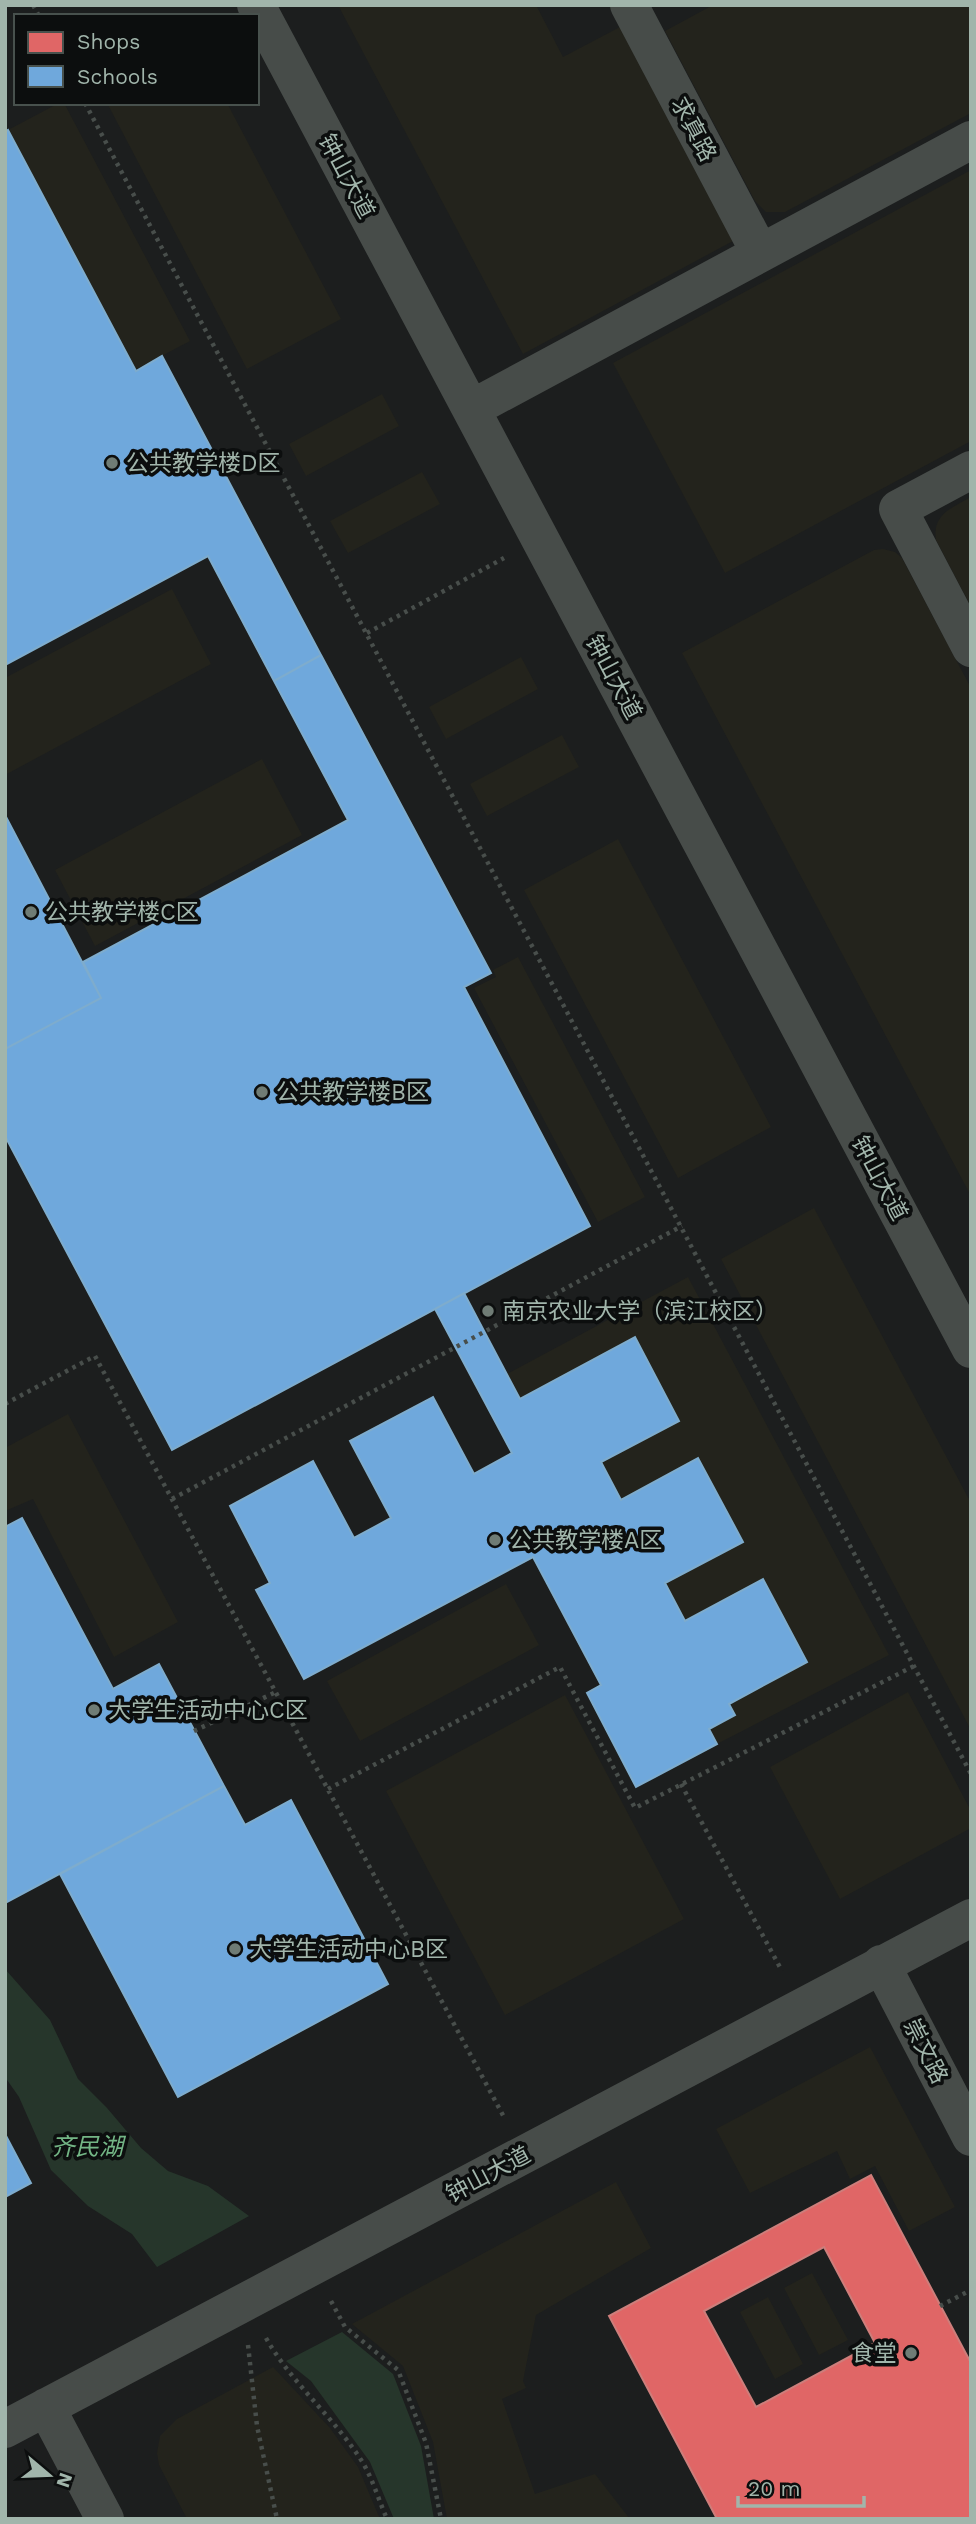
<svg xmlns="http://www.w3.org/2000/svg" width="976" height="2524" viewBox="0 0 976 2524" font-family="'Work Sans','Noto Sans SC',sans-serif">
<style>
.built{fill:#1c1e1e;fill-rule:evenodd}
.green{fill:#23231c}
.water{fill:#26362b}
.shops{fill:#e06666;stroke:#cd7e7b;stroke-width:2;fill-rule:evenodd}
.schools{fill:#6fa8dc;stroke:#7eaccd;stroke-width:2}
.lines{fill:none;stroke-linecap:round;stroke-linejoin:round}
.path{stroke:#484e4b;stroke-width:4.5;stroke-dasharray:3.5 5;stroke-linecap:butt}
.minor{stroke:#474c49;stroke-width:38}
.poi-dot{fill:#6f7c75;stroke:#0c0e0e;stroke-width:2.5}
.labels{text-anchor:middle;stroke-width:7;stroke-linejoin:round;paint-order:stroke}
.street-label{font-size:23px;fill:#a1b5ab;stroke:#0c0e0e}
.poi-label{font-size:23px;fill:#a1b5ab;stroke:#0c0e0e;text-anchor:start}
.water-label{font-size:24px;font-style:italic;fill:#73b585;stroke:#0c0e0e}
</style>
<rect width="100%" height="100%" fill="#121212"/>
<path class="built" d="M 5,5 L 971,5 L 971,2519 L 5,2519 ZM 16,16 L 257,16 L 257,103 L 16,103 Z"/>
<path class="green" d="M 338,5 L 536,5 L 563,57 L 620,27 L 733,241 L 523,354 Z
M 713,5 L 971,5 L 971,113 L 785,212 L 766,212 L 755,201 L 665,31 Z
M 59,103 L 64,103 L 190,341 L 135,370 L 8,130 Z
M 107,103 L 227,103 L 341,319 L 247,369 Z
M 971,170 L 971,441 L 725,573 L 613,363 Z
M 382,394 L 399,426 L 306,476 L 289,444 Z
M 422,472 L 440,504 L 348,553 L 330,521 Z
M 971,497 L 971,607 L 936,540 C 932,515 951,508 971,497 Z
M 883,549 L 895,552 L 902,558 L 971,688 L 971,1196 L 682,653 L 874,550 Z
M 172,589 L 211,664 L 5,775 L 5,678 Z
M 521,657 L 538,689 L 446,739 L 429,707 Z
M 562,735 L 579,767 L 487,816 L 470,784 Z
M 262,759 L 302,835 L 95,946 L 55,870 Z
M 618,839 L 771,1127 L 678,1178 L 524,890 Z
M 518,957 L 645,1197 L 598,1222 L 474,988 L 496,977 L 493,970 Z
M 814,1208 L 971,1503 L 971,1730 L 721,1259 Z
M 688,1277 L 889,1655 L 717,1744 L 709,1729 L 729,1704 L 806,1662 L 685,1621 L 665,1583 L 742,1541 L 698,1459 L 621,1500 L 601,1462 L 679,1421 L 635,1338 L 520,1399 L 507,1374 Z
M 68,1414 L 178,1622 L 114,1657 L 33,1499 L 5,1511 L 5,1448 Z
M 506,1584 L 539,1645 L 360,1741 L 327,1681 Z
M 908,1692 L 971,1811 L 971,1828 L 840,1899 L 770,1767 Z
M 565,1695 L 684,1919 L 505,2015 L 386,1791 Z
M 870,2047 L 955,2207 L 909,2231 L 875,2166 L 850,2179 L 837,2151 L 750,2193 L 716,2129 Z
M 616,2182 L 651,2248 L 536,2315 L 523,2381 L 526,2388 L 502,2399 L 535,2494 L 595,2474 L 630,2519 L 447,2519 L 433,2442 L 403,2366 L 352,2324 Z
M 812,2273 L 848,2340 L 819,2355 L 784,2288 Z
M 768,2297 L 803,2364 L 775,2379 L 740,2312 Z
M 273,2367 L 330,2428 L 358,2467 L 380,2519 L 187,2519 L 159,2465 L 157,2453 L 160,2436 L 177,2419 Z"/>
<path class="water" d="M 5,1969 L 50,2020 L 78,2079 L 107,2108 L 141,2148 L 168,2171 L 208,2186 L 249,2216 L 157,2267 L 132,2234 L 88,2206 L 51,2170 L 19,2097 L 5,2077 Z
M 342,2332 L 393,2374 L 421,2446 L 434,2519 L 394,2519 L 370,2462 L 311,2381 L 286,2361 Z"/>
<path class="shops" d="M 871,2175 L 971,2363 L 971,2519 L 717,2519 L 609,2316 ZM 824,2247 L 875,2343 L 756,2407 L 704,2311 Z"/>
<path class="schools" d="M 8,130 L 136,371 L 162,356 L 321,655 L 274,681 L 208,556 L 5,665 L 5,132 Z
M 321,655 L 491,973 L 464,987 L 590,1226 L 172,1450 L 5,1136 L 5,1049 L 101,998 L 83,962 L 348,820 L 274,681 Z
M 5,815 L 101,998 L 5,1049 Z
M 464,1293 L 520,1399 L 635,1337 L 679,1421 L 601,1462 L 621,1500 L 698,1458 L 743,1542 L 665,1583 L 685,1621 L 763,1579 L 807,1662 L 729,1704 L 735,1715 L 709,1729 L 717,1744 L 636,1787 L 587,1693 L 601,1685 L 533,1557 L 304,1679 L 256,1590 L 270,1583 L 230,1506 L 313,1461 L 354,1538 L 391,1518 L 350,1441 L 433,1397 L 474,1474 L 512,1453 L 435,1309 Z
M 22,1518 L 113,1689 L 159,1664 L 224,1786 L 5,1903 L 5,1527 Z
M 224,1786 L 245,1825 L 291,1800 L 388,1984 L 178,2097 L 60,1874 Z
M 5,2134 L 31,2183 L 5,2197 Z"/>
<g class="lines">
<path class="path" d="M 33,5 L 39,16
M 85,103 L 971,1774
M 367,633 L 504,558
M 5,1404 L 95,1356 L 505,2119
M 172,1499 L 682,1226
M 194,1731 L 276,1692
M 681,1784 L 782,1971
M 328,1789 L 560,1667 L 635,1808 L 914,1666
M 331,2301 L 345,2327 L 398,2370 L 426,2443 L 441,2519
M 940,2306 L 971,2290
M 266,2338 C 292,2384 335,2418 363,2463 C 373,2480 379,2501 387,2519
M 248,2345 L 257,2426 L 277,2519"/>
<path class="minor" d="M 256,5 L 971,1349
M 629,5 L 760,253
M 471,409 L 971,140
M 971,470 L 898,509 L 971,648
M 881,1964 L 971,2137
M 46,2407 L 105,2519
M 5,2429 L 971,1918"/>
</g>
<g class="poi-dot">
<circle cx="112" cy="463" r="7"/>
<circle cx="31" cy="912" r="7"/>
<circle cx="262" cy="1092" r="7"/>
<circle cx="488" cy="1311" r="7"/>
<circle cx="495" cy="1540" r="7"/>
<circle cx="94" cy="1710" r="7"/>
<circle cx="235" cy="1949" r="7"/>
<circle cx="911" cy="2353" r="7"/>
</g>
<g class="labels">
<g class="street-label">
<text transform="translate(694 129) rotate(62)" y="8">求真路</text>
<text transform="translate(347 176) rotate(62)" y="8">钟山大道</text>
<text transform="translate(614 677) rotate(62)" y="8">钟山大道</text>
<text transform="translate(880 1178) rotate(62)" y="8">钟山大道</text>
<text transform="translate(926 2051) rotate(63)" y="8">崇文路</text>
<text transform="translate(488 2174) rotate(-28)" y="8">钟山大道</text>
</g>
<g class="poi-label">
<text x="126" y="471">公共教学楼D区</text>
<text x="45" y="920">公共教学楼C区</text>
<text x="276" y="1100">公共教学楼B区</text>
<text x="502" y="1319">南京农业大学（滨江校区）</text>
<text x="509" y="1548">公共教学楼A区</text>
<text x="108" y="1718">大学生活动中心C区</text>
<text x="249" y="1957">大学生活动中心B区</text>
<text x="897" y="2361" text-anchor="end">食堂</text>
</g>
<g class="water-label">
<text x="87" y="2155">齐民湖</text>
</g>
</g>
<rect width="976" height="2524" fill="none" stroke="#a1b5ab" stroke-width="14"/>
<rect x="14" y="14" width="245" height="91" fill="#0c0e0e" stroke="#48514d" stroke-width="2"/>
<rect x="28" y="32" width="35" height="21" fill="#e06666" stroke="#48514d" stroke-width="2"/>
<text x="77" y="49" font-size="21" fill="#a1b5ab">Shops</text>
<rect x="28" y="66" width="35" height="21" fill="#6fa8dc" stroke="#48514d" stroke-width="2"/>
<text x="77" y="84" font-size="21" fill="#a1b5ab">Schools</text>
<g transform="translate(49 2475) rotate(109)" stroke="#0c0e0e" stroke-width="5" paint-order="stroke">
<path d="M0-5L12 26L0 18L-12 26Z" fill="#a1b5ab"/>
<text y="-10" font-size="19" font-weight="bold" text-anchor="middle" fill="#a1b5ab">N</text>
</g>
<path d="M738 2496v10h126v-10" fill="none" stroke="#a1b5ab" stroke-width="3.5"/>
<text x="748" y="2496" font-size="21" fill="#a1b5ab" stroke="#0c0e0e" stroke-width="5" paint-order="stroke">20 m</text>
</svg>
